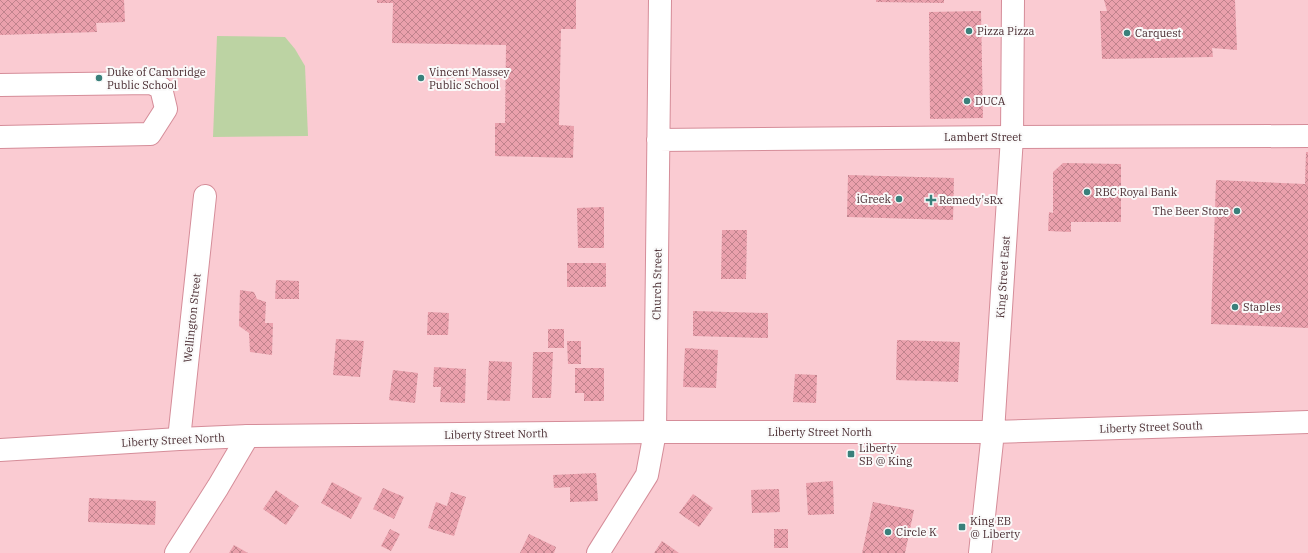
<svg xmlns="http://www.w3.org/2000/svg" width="1308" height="553" viewBox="0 0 1308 553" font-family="'IBM Plex Serif',serif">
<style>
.garden{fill:#bcd3a3}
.building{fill:url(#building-cross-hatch)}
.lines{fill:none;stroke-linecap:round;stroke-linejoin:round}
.minor-casing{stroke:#d58d99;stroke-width:24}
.major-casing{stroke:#d58d99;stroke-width:24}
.minor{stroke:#fff;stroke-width:22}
.major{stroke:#fff;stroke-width:22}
.poi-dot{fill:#39807b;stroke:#fafafa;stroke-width:1.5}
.labels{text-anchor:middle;stroke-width:4;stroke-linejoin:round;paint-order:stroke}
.poi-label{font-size:11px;fill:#492c31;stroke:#fafafa;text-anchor:start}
.street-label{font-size:11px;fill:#492c31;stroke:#fafafa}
</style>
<defs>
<pattern id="building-cross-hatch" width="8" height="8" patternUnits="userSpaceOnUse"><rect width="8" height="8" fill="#eaa0ac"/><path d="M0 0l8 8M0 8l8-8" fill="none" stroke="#c0838d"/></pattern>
</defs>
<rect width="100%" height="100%" fill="#facbd2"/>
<path class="garden" d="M 217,36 L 285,37 L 295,49 L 305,66 L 308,136 L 213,137 Z"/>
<path class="building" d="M 0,0 L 124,0 L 125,22 L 96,23 L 97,32 L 0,35 Z
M 377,0 L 576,0 L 576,29 L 561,29 L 559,125 L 574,126 L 573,158 L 495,156 L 495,123 L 505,123 L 506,45 L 392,43 L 393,3 L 377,3 Z
M 876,0 L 944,0 L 944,3 L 876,2 Z
M 1104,0 L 1235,0 L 1237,50 L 1212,48 L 1213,57 L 1102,59 L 1100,11 L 1107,11 Z
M 981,11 L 983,118 L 930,119 L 929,12 Z
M 1306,152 L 1308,152 L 1308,328 L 1211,324 L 1216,180 L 1305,184 Z
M 1063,163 L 1121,164 L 1121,222 L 1071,222 L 1071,232 L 1048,231 L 1049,212 L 1053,213 L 1053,172 Z
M 848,175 L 954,178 L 953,220 L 847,217 Z
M 604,207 L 604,248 L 578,248 L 577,208 Z
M 722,230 L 747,230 L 746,279 L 721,279 Z
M 567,263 L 606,263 L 606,287 L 567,287 Z
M 276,280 L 299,281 L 299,299 L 275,299 Z
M 240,290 L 254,292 L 257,299 L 266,302 L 265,323 L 273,323 L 272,355 L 250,352 L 249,333 L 239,326 Z
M 693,311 L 768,313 L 768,338 L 693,336 Z
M 428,312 L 449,313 L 448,335 L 427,335 Z
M 548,329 L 564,329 L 564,348 L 548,348 Z
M 336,339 L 364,341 L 360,377 L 333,375 Z
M 897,340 L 960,342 L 958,382 L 896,380 Z
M 567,341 L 581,341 L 581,364 L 568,364 Z
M 685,348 L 718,350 L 716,388 L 683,387 Z
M 533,352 L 553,352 L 551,398 L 532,398 Z
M 489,361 L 512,362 L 510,401 L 487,400 Z
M 434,367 L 466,369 L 465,403 L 440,402 L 441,387 L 433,387 Z
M 575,368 L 604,368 L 604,401 L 584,401 L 584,393 L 575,393 Z
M 393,370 L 418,373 L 415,403 L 389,400 Z
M 795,374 L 817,375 L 816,403 L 793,402 Z
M 596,473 L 598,501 L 570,502 L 570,487 L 554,488 L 553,475 Z
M 833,481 L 834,514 L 808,515 L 806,483 Z
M 332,482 L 362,498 L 351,519 L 321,503 Z
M 383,488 L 404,497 L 394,519 L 373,509 Z
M 779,489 L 780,512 L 752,513 L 751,490 Z
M 276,490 L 299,506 L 286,525 L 263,509 Z
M 451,492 L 466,497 L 454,536 L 428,528 L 436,502 L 447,506 Z
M 693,494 L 713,508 L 699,527 L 679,513 Z
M 89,498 L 156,501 L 155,525 L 88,522 Z
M 873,502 L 914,510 L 905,553 L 862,553 Z
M 390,529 L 400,534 L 391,551 L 381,546 Z
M 774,529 L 788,529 L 788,548 L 774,548 Z
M 529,534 L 556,547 L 554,553 L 520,553 Z
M 662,541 L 679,553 L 654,553 Z
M 234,545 L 248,553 L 229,553 Z"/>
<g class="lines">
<defs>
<path id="minor" d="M 0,85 L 151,83 L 161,88 L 166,109 L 150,134 L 0,137
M 658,140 L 1012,137 L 1308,136
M 179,439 L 205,196
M 176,553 L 218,487 L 248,436
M 598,553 L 647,475 L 655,432 L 660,0"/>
<path id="major" d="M 0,450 L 179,439 L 248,436 L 655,432 L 993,432 L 1308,422
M 980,553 L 993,432 L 1012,137 L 1013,0"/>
</defs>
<use href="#minor" class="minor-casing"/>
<use href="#major" class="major-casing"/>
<use href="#minor" class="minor"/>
<use href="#major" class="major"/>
</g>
<g class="poi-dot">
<circle cx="969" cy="31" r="4"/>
<circle cx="1127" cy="33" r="4"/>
<circle cx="99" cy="78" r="4"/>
<circle cx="421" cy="78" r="4"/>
<circle cx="967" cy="101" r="4"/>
<circle cx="1087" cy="192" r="4"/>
<circle cx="899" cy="199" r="4"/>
<path d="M929 194h4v4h4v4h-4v4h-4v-4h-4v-4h4z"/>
<circle cx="1237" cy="211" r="4"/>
<circle cx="1235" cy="307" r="4"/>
<rect x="847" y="450" width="8" height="8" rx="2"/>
<rect x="958" y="523" width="8" height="8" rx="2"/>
<circle cx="888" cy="532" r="4"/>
</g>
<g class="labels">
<g class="poi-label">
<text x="977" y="35">Pizza Pizza</text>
<text x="1135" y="37">Carquest</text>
<text x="107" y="76">Duke of Cambridge<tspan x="107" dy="13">Public School</tspan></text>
<text x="429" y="76">Vincent Massey<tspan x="429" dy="13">Public School</tspan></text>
<text x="975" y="105">DUCA</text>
<text x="1095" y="196">RBC Royal Bank</text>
<text x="891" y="203" text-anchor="end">iGreek</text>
<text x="939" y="204">Remedy'sRx</text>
<text x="1229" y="215" text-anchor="end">The Beer Store</text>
<text x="1243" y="311">Staples</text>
<text x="859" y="452">Liberty<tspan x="859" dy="13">SB @ King</tspan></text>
<text x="970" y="525">King EB<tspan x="970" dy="13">@ Liberty</tspan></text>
<text x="896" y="536">Circle K</text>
</g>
<g class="street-label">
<text x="983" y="141">Lambert Street</text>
<text transform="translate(1003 277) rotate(-86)" y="4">King Street East</text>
<text transform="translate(657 284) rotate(-89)" y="4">Church Street</text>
<text transform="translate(192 318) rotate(-84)" y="4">Wellington Street</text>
<text transform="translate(1151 427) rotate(-2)" y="4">Liberty Street South</text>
<text x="820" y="436">Liberty Street North</text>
<text transform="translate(496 434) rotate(-1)" y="4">Liberty Street North</text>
<text transform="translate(173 440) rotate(-3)" y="4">Liberty Street North</text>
</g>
</g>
</svg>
